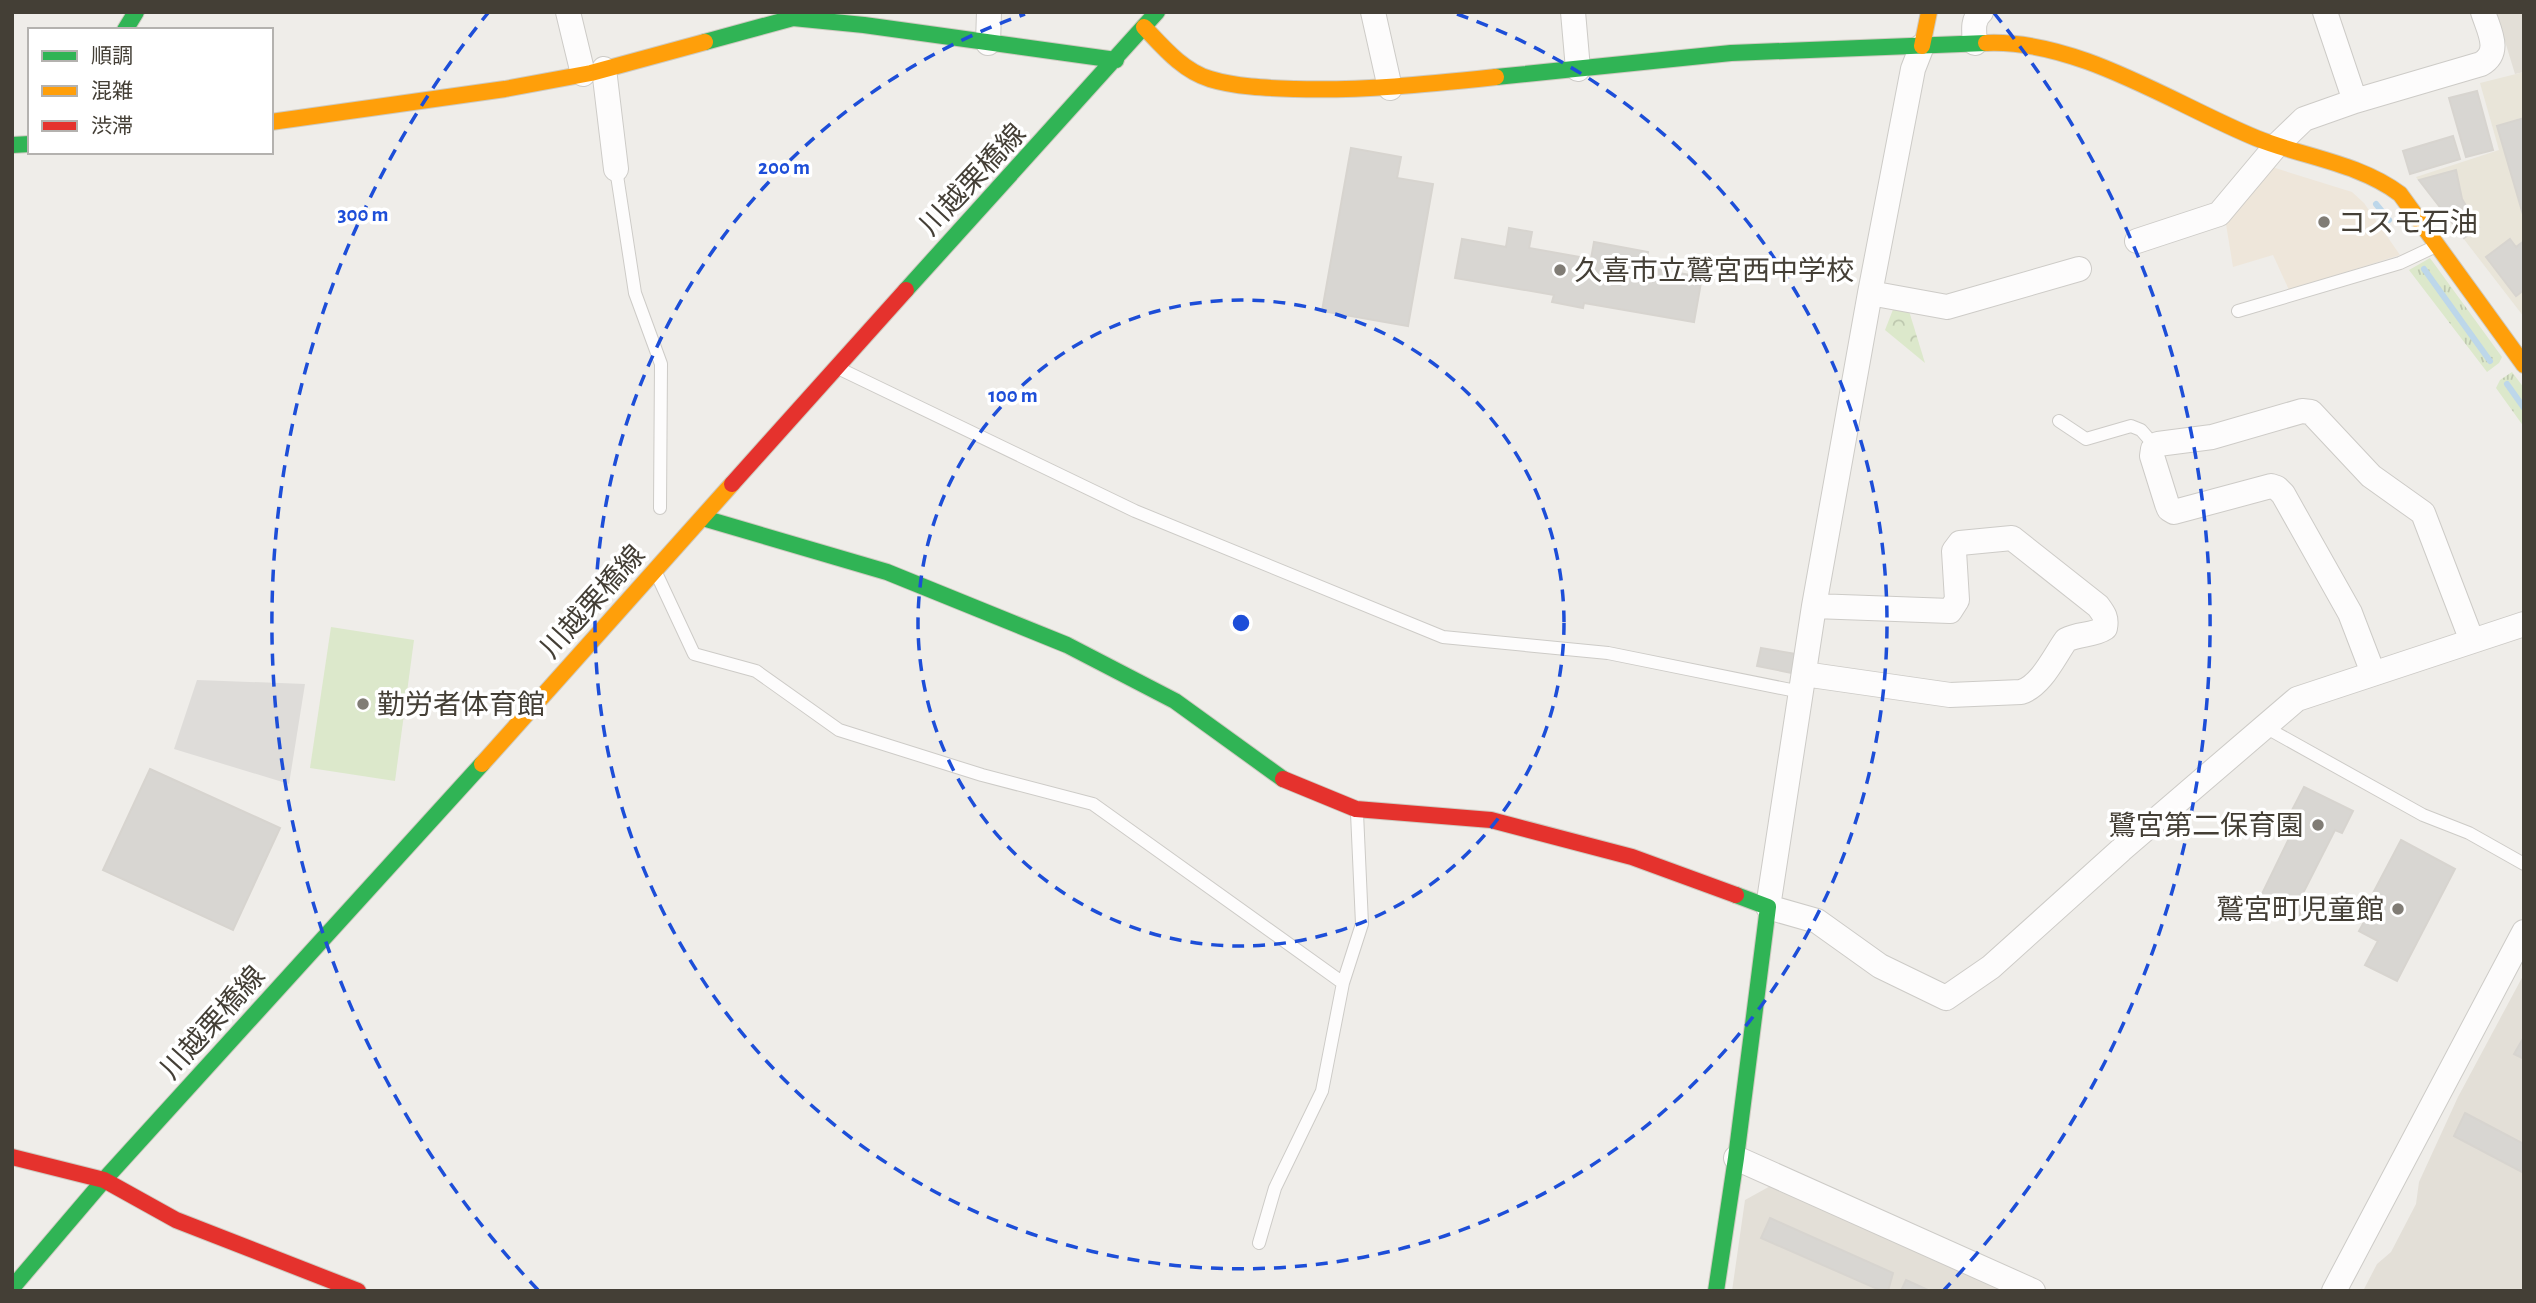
<svg xmlns="http://www.w3.org/2000/svg" width="2536" height="1303" viewBox="0 0 2536 1303" font-family="'Alegreya Sans','Noto Sans JP',sans-serif">
<style>
.residential{fill:#e3dfd7}
.commercial{fill:#eee6da}
.education{fill:#e9e5d9}
.grass{fill:url(#grass-tufts)}
.forest{fill:url(#forest-crowns)}
.pitch{fill:#dce8cb}
.parking{fill:#dedcd9}
.lines{fill:none;stroke-linecap:round;stroke-linejoin:round}
.stream{stroke:#bdd7ea;stroke-width:6}
.building{fill:#d8d6d2;stroke:#d7d4cf;stroke-width:2}
.lane-casing{stroke:#cdcbc7;stroke-width:14}
.street-casing{stroke:#cdcbc7;stroke-width:26}
.fast-casing{stroke:#cecac0;stroke-width:18}
.slow-casing{stroke:#cecac0;stroke-width:18}
.jam-casing{stroke:#cecac0;stroke-width:18}
.lane{stroke:#fdfcfc;stroke-width:12}
.street{stroke:#fdfcfc;stroke-width:24}
.fast{stroke:#30b455;stroke-width:16}
.slow{stroke:#ff9f0a;stroke-width:16}
.jam{stroke:#e5322d;stroke-width:16}
.ring{fill:none;stroke:#1d4ed8;stroke-width:3.5;stroke-dasharray:12 9}
.poi-dot{fill:#807c75;stroke:#fff;stroke-width:2.5}
.labels{text-anchor:middle;stroke-width:7;stroke-linejoin:round;paint-order:stroke}
.street-label{font-size:28px;fill:#443f36;stroke:#fff}
.poi-label{font-size:28px;fill:#443f36;stroke:#fff;text-anchor:start}
.centre{fill:#1d4ed8;stroke:#fff;stroke-width:3.5}
.ring-label{font-size:21px;text-anchor:middle;font-weight:bold;fill:#1d4ed8;stroke:#fff;stroke-width:7;stroke-linejoin:round;paint-order:stroke}
</style>
<defs>
<pattern id="grass-tufts" width="24" height="20" patternUnits="userSpaceOnUse" patternTransform="scale(1.75)"><rect width="24" height="20" fill="#dce8cb"/><path d="M3 7l-1-3M5 7V3M7 7l1-3M15 17l-1-3M17 17v-4M19 17l1-3" fill="none" stroke="#bec8af"/></pattern>
<pattern id="forest-crowns" width="20" height="18" patternUnits="userSpaceOnUse" patternTransform="scale(1.75)"><rect width="20" height="18" fill="#dce8cb"/><path d="M2 6a3 3 0 1 1 6 0M12 15a3 3 0 1 1 6 0" fill="none" stroke="#bec8af"/></pattern>
</defs>
<rect width="100%" height="100%" fill="#efede9"/>
<path class="residential" d="M 2496,12 L 2524,12 L 2524,72 L 2515,74 Z
M 2524,974 L 2524,1291 L 2363,1291 L 2377,1264 L 2391,1252 L 2416,1204 L 2419,1182 L 2458,1097 Z
M 1774,1184 L 2009,1291 L 1732,1291 L 1745,1200 Z"/>
<path class="commercial" d="M 2272,167 L 2352,192 L 2364,203 L 2400,255 L 2289,290 L 2273,255 L 2233,267 L 2226,224 Z"/>
<path class="education" d="M 2524,72 L 2524,317 L 2416,177 L 2499,150 L 2480,83 Z"/>
<path class="grass" d="M 2430,258 L 2502,357 L 2499,363 L 2487,372 L 2409,270 Z
M 2512,372 L 2524,388 L 2524,427 L 2496,388 L 2500,380 Z"/>
<path class="forest" d="M 1894,307 L 1909,311 L 1925,363 L 1885,330 Z"/>
<path class="pitch" d="M 331,627 L 414,640 L 395,781 L 310,768 Z"/>
<path class="parking" d="M 197,680 L 305,684 L 289,784 L 174,749 Z"/>
<g class="lines">
<path class="stream" d="M 2376,204 L 2389,220
M 2424,269 L 2490,361
M 2507,384 L 2524,408"/>
</g>
<path class="building" d="M 2477,91 L 2493,150 L 2466,157 L 2449,98 Z
M 2524,118 L 2524,218 L 2497,126 Z
M 2453,136 L 2460,159 L 2410,174 L 2403,151 Z
M 1351,148 L 1401,157 L 1397,178 L 1433,184 L 1408,326 L 1322,311 Z
M 2456,170 L 2462,199 L 2479,227 L 2464,238 L 2419,180 Z
M 1509,228 L 1532,232 L 1529,248 L 1591,259 L 1594,242 L 1648,252 L 1645,267 L 1702,277 L 1694,322 L 1584,303 L 1583,308 L 1552,302 L 1554,295 L 1455,278 L 1462,239 L 1506,247 Z
M 2510,239 L 2516,247 L 2524,241 L 2524,290 L 2516,296 L 2486,257 Z
M 1761,648 L 1796,654 L 1792,673 L 1757,666 Z
M 150,769 L 280,828 L 233,930 L 103,870 Z
M 2304,787 L 2353,811 L 2342,833 L 2335,830 L 2297,905 L 2303,908 L 2298,919 L 2259,900 L 2299,818 L 2290,814 Z
M 2401,840 L 2455,869 L 2397,981 L 2365,965 L 2378,941 L 2359,931 L 2375,902 L 2370,899 Z
M 2524,1037 L 2524,1059 L 2514,1054 Z
M 2465,1113 L 2524,1144 L 2524,1173 L 2454,1136 Z
M 1770,1218 L 1893,1273 L 1888,1291 L 1882,1291 L 1761,1238 Z
M 1906,1280 L 1930,1291 L 1901,1291 Z"/>
<g class="lines">
<defs>
<path id="lane" d="M 616,169 L 635,293 L 661,364 L 660,508
M 2238,311 L 2400,263 L 2434,247
M 840,369 L 1135,511 L 1443,637 L 1608,653 L 1801,692
M 2059,421 L 2086,439 L 2131,426 L 2141,430 L 2155,446
M 658,577 L 694,654 L 756,671 L 839,730 L 982,775 L 1093,804 L 1343,983
M 2265,727 L 2423,815 L 2469,833 L 2524,864
M 1259,1243 L 1275,1188 L 1322,1091 L 1343,983 L 1362,924 L 1357,813"/>
<path id="street" d="M 568,12 L 583,74
M 1373,12 L 1390,88
M 1573,12 L 1578,69
M 2325,12 L 2355,101
M 988,43 L 989,12
M 1975,43 C 1974,31 1972,20 1981,12
M 1922,46 L 1913,69 L 1870,293 L 1814,606 L 1768,907 L 1817,921 L 1880,966 L 1946,998 L 1991,967 L 2121,850 L 2297,699 L 2524,624
M 604,69 L 616,169
M 2137,241 L 2219,214 L 2276,146 L 2304,119 L 2355,101 L 2481,64 C 2502,52 2489,31 2483,12
M 1870,293 L 1947,307 L 2079,269
M 2373,673 L 2350,613 L 2283,494 L 2277,488 L 2271,486 L 2174,512 L 2169,509 L 2167,504 L 2152,456 L 2153,449 L 2158,444 L 2212,437 L 2302,411 L 2311,412 L 2371,476 L 2423,513 L 2472,641
M 1804,674 L 1950,695 L 2021,692 C 2041,686 2054,657 2066,640 C 2079,633 2093,636 2105,628 C 2107,618 2104,614 2098,606 L 2012,538 L 1960,543 L 1954,551 L 1957,600 L 1950,611 L 1814,606
M 1736,1158 L 2033,1291
M 2334,1291 L 2524,932"/>
<path id="fast" d="M 125,30 L 136,12
M 705,42 L 793,18 L 864,25 L 1116,60
M 1496,77 L 1731,53 L 1986,43
M 12,145 L 30,144
M 906,290 L 1157,12
M 703,518 L 887,572 L 1067,645 L 1175,701 L 1283,779
M 12,1288 L 104,1180 L 482,764
M 1716,1291 L 1736,1158 L 1768,907 L 1736,895"/>
<path id="slow" d="M 1144,27 C 1163,47 1183,71 1210,79 C 1236,87 1267,88 1295,89 C 1363,91 1429,84 1496,77
M 1986,43 C 2078,39 2173,104 2256,138 C 2303,157 2359,163 2400,194 L 2524,365
M 1922,46 L 1929,12
M 271,122 L 505,89 L 591,73 L 705,42
M 482,764 L 732,484"/>
<path id="jam" d="M 732,484 L 906,290
M 1283,779 L 1356,809 L 1491,820 L 1632,857 L 1736,895
M 12,1157 L 104,1180 L 176,1220 L 358,1291"/>
</defs>
<use href="#lane" class="lane-casing"/>
<use href="#street" class="street-casing"/>
<use href="#fast" class="fast-casing"/>
<use href="#slow" class="slow-casing"/>
<use href="#jam" class="jam-casing"/>
<use href="#lane" class="lane"/>
<use href="#street" class="street"/>
<use href="#fast" class="fast"/>
<use href="#slow" class="slow"/>
<use href="#jam" class="jam"/>
</g>
<g class="ring">
<circle cx="1241" cy="623" r="323"/>
<path d="M1457 14A646 646 0 1 1 1025 14"/>
<path d="M538 1290A969 969 0 0 1 488 13M1994 13A969 969 0 0 1 1944 1290"/>
</g>
<g class="poi-dot">
<circle cx="2324" cy="222" r="7"/>
<circle cx="1560" cy="270" r="7"/>
<circle cx="363" cy="704" r="7"/>
<circle cx="2318" cy="825" r="7"/>
<circle cx="2398" cy="909" r="7"/>
</g>
<g class="labels">
<g class="street-label">
<text transform="translate(972 179) rotate(-47)" y="10">川越栗橋線</text>
<text transform="translate(592 601) rotate(-48)" y="10">川越栗橋線</text>
<text transform="translate(212 1022) rotate(-48)" y="10">川越栗橋線</text>
</g>
<g class="poi-label">
<text x="2338" y="232">コスモ石油</text>
<text x="1574" y="280">久喜市立鷲宮西中学校</text>
<text x="377" y="714">勤労者体育館</text>
<text x="2304" y="835" text-anchor="end">鷺宮第二保育園</text>
<text x="2384" y="919" text-anchor="end">鷲宮町児童館</text>
</g>
</g>
<circle cx="1241" cy="623" r="10" class="centre"/>
<g class="ring-label">
<text x="784" y="174">200 m</text>
<text x="363" y="221">300 m</text>
<text x="1013" y="402">100 m</text>
</g>
<rect width="2536" height="1303" fill="none" stroke="#443f36" stroke-width="28"/>
<rect x="28" y="28" width="245" height="126" fill="#ffffff" stroke="#b4b2af" stroke-width="2"/>
<rect x="42" y="51" width="35" height="10" fill="#30b455" stroke="#b4b2af" stroke-width="2"/>
<text x="91" y="63" font-size="21" fill="#443f36">順調</text>
<rect x="42" y="86" width="35" height="10" fill="#ff9f0a" stroke="#b4b2af" stroke-width="2"/>
<text x="91" y="98" font-size="21" fill="#443f36">混雑</text>
<rect x="42" y="121" width="35" height="10" fill="#e5322d" stroke="#b4b2af" stroke-width="2"/>
<text x="91" y="133" font-size="21" fill="#443f36">渋滞</text>
</svg>
